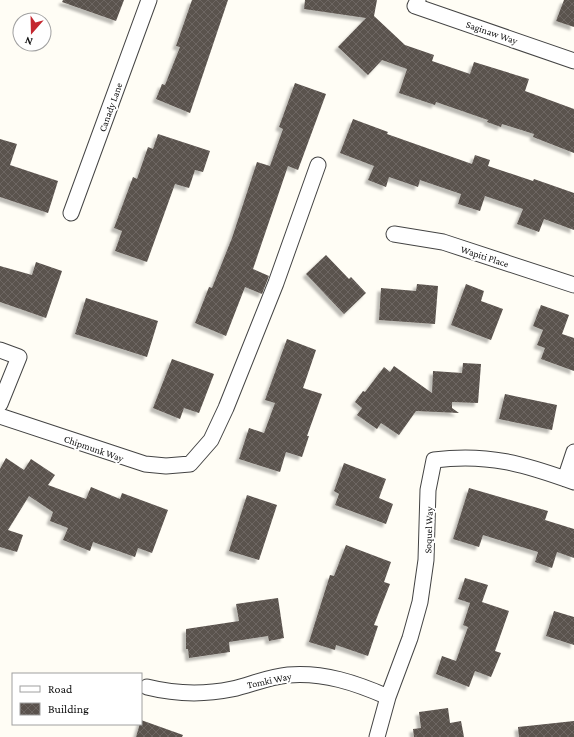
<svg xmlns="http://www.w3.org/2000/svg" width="574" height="737" viewBox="0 0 574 737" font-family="'Crimson Pro',serif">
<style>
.building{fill:url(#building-cross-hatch);filter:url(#shadow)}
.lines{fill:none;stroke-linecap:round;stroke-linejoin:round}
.minor-casing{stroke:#444;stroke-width:17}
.minor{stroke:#fff;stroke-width:15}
.labels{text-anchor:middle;stroke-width:4;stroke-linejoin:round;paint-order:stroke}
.street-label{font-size:10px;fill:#111;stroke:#fff}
</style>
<defs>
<pattern id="building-cross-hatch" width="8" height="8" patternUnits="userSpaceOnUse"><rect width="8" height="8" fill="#5a524d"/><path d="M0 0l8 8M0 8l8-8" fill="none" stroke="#6d6662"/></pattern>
<filter id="shadow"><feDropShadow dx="-3.5" dy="3.5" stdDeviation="1" flood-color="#0004"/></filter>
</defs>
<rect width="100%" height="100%" fill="#fffdf5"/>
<path class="building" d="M 63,0 L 124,0 L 116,21 L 62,2 Z
M 192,0 L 228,0 L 190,113 L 156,99 L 162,84 L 165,85 L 180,47 L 176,46 Z
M 305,0 L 377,0 L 374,16 L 405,45 L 434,55 L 432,61 L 470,74 L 474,62 L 529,79 L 525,91 L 574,109 L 574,153 L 533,137 L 534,134 L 502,124 L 501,127 L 487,122 L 488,120 L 436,102 L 435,105 L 399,93 L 407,69 L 382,60 L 368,75 L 338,47 L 366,18 L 304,9 Z
M 564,0 L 574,0 L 574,27 L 556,21 Z
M 295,83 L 326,94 L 298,170 L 288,166 L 253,269 L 269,276 L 262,294 L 245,287 L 226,336 L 195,323 L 209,287 L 212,288 L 232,238 L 257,162 L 270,166 L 283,129 L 279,127 Z
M 353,119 L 388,132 L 387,134 L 472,164 L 475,155 L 490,160 L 488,166 L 533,181 L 534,179 L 574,193 L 574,230 L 544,219 L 539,232 L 517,224 L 523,209 L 485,196 L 480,211 L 458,204 L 461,194 L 420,180 L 418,187 L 389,177 L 386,187 L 368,180 L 374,166 L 340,153 Z
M 158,134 L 210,151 L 203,172 L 195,170 L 189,188 L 175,184 L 147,262 L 115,251 L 122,231 L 114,228 L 133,177 L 137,179 L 148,147 L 153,149 Z
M 0,139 L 17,144 L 10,165 L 58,181 L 48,213 L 0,197 Z
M 326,255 L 349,279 L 351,277 L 366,293 L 344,314 L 306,274 Z
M 36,262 L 62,271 L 46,318 L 0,302 L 0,266 L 32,275 Z
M 417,284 L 438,286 L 435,324 L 379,320 L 381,288 L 416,291 Z
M 466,284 L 484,291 L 481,301 L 503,309 L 491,340 L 451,325 Z
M 86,298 L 158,321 L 147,357 L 75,334 Z
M 541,305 L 569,315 L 562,334 L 574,338 L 574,371 L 541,359 L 545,348 L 537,345 L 543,330 L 533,326 Z
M 287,339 L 316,350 L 303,388 L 322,394 L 307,436 L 309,436 L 302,457 L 286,452 L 280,472 L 239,459 L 249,428 L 264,433 L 275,403 L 265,400 Z
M 172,359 L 214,374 L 199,413 L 184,408 L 180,419 L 153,408 Z
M 463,363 L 481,364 L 478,403 L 452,402 L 452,408 L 459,413 L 416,411 L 399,435 L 381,423 L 377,429 L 357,415 L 362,408 L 355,402 L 363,391 L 365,392 L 384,367 L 390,372 L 394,366 L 432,393 L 433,371 L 462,373 Z
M 505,394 L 557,405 L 552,430 L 499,419 Z
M 6,458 L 24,470 L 31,459 L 55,475 L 48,485 L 86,499 L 91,487 L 120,499 L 122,493 L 168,510 L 152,553 L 138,548 L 135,557 L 93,542 L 90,551 L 63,540 L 68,528 L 50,521 L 53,512 L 29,496 L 8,530 L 23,535 L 17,552 L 0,547 L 0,469 Z
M 344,463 L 386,479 L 379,498 L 393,504 L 386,524 L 335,505 L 339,494 L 334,491 Z
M 469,488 L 548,511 L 545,520 L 574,529 L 574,558 L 557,552 L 552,568 L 535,562 L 538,552 L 499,540 L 483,535 L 479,547 L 453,539 Z
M 247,495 L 277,505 L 259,560 L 229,551 Z
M 346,545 L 391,562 L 384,582 L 390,584 L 374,625 L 378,626 L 368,656 L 336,645 L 335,650 L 309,642 L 330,575 L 334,576 Z
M 465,578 L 488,585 L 482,602 L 509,611 L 495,651 L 501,653 L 491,677 L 475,671 L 469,687 L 436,674 L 442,656 L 456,661 L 468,627 L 463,625 L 470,603 L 458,599 Z
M 278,598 L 284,638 L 269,641 L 268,636 L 229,642 L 230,652 L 189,658 L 188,649 L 186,649 L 186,629 L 239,621 L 236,604 Z
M 554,611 L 574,617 L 574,645 L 546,636 Z
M 448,708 L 450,723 L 461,721 L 464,737 L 414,737 L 413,729 L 421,728 L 419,712 Z
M 141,720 L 183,735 L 182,737 L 136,737 Z
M 574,721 L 574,737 L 519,737 L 518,727 Z"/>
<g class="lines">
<defs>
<path id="minor" d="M 418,0 L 415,6 L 574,61
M 71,213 L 149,0
M 394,234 L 443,242 L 574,285
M 0,350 L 19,357 L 0,404
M 0,416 L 145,464 L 166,466 L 190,464 L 211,440 L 226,408 L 276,283 L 318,165
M 565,479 L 574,452
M 147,687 C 175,694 203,695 232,689 C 250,685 268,677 288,675 C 324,672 356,683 388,697
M 377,737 L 388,697 L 410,638 L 420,602 L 426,560 L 428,490 L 434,460 C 488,453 524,464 574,482"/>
</defs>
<use href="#minor" class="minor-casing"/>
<use href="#minor" class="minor"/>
</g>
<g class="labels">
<g class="street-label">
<text transform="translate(492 32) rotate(19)" y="4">Saginaw Way</text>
<text transform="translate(110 107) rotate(-70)" y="4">Canady Lane</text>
<text transform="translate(485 256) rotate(18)" y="4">Wapiti Place</text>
<text transform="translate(94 448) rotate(19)" y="4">Chipmunk Way</text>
<text transform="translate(428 530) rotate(-88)" y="4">Soquel Way</text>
<text transform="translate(269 680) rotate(-12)" y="4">Tomki Way</text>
</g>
</g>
<rect x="12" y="673" width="130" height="52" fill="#ffffff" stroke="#a0a0a0"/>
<rect x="20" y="686" width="20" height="6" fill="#ffffff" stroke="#a0a0a0"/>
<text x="48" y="693" font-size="12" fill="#111111">Road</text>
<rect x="20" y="703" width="20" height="12" fill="url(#building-cross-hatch)" stroke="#a0a0a0"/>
<text x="48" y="713" font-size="12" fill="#111111">Building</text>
<g transform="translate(32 32) rotate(200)"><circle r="19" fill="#ffffff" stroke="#a0a0a0"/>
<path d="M0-3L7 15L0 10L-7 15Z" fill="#c4262e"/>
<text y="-6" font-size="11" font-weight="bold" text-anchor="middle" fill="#111111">N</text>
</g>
</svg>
